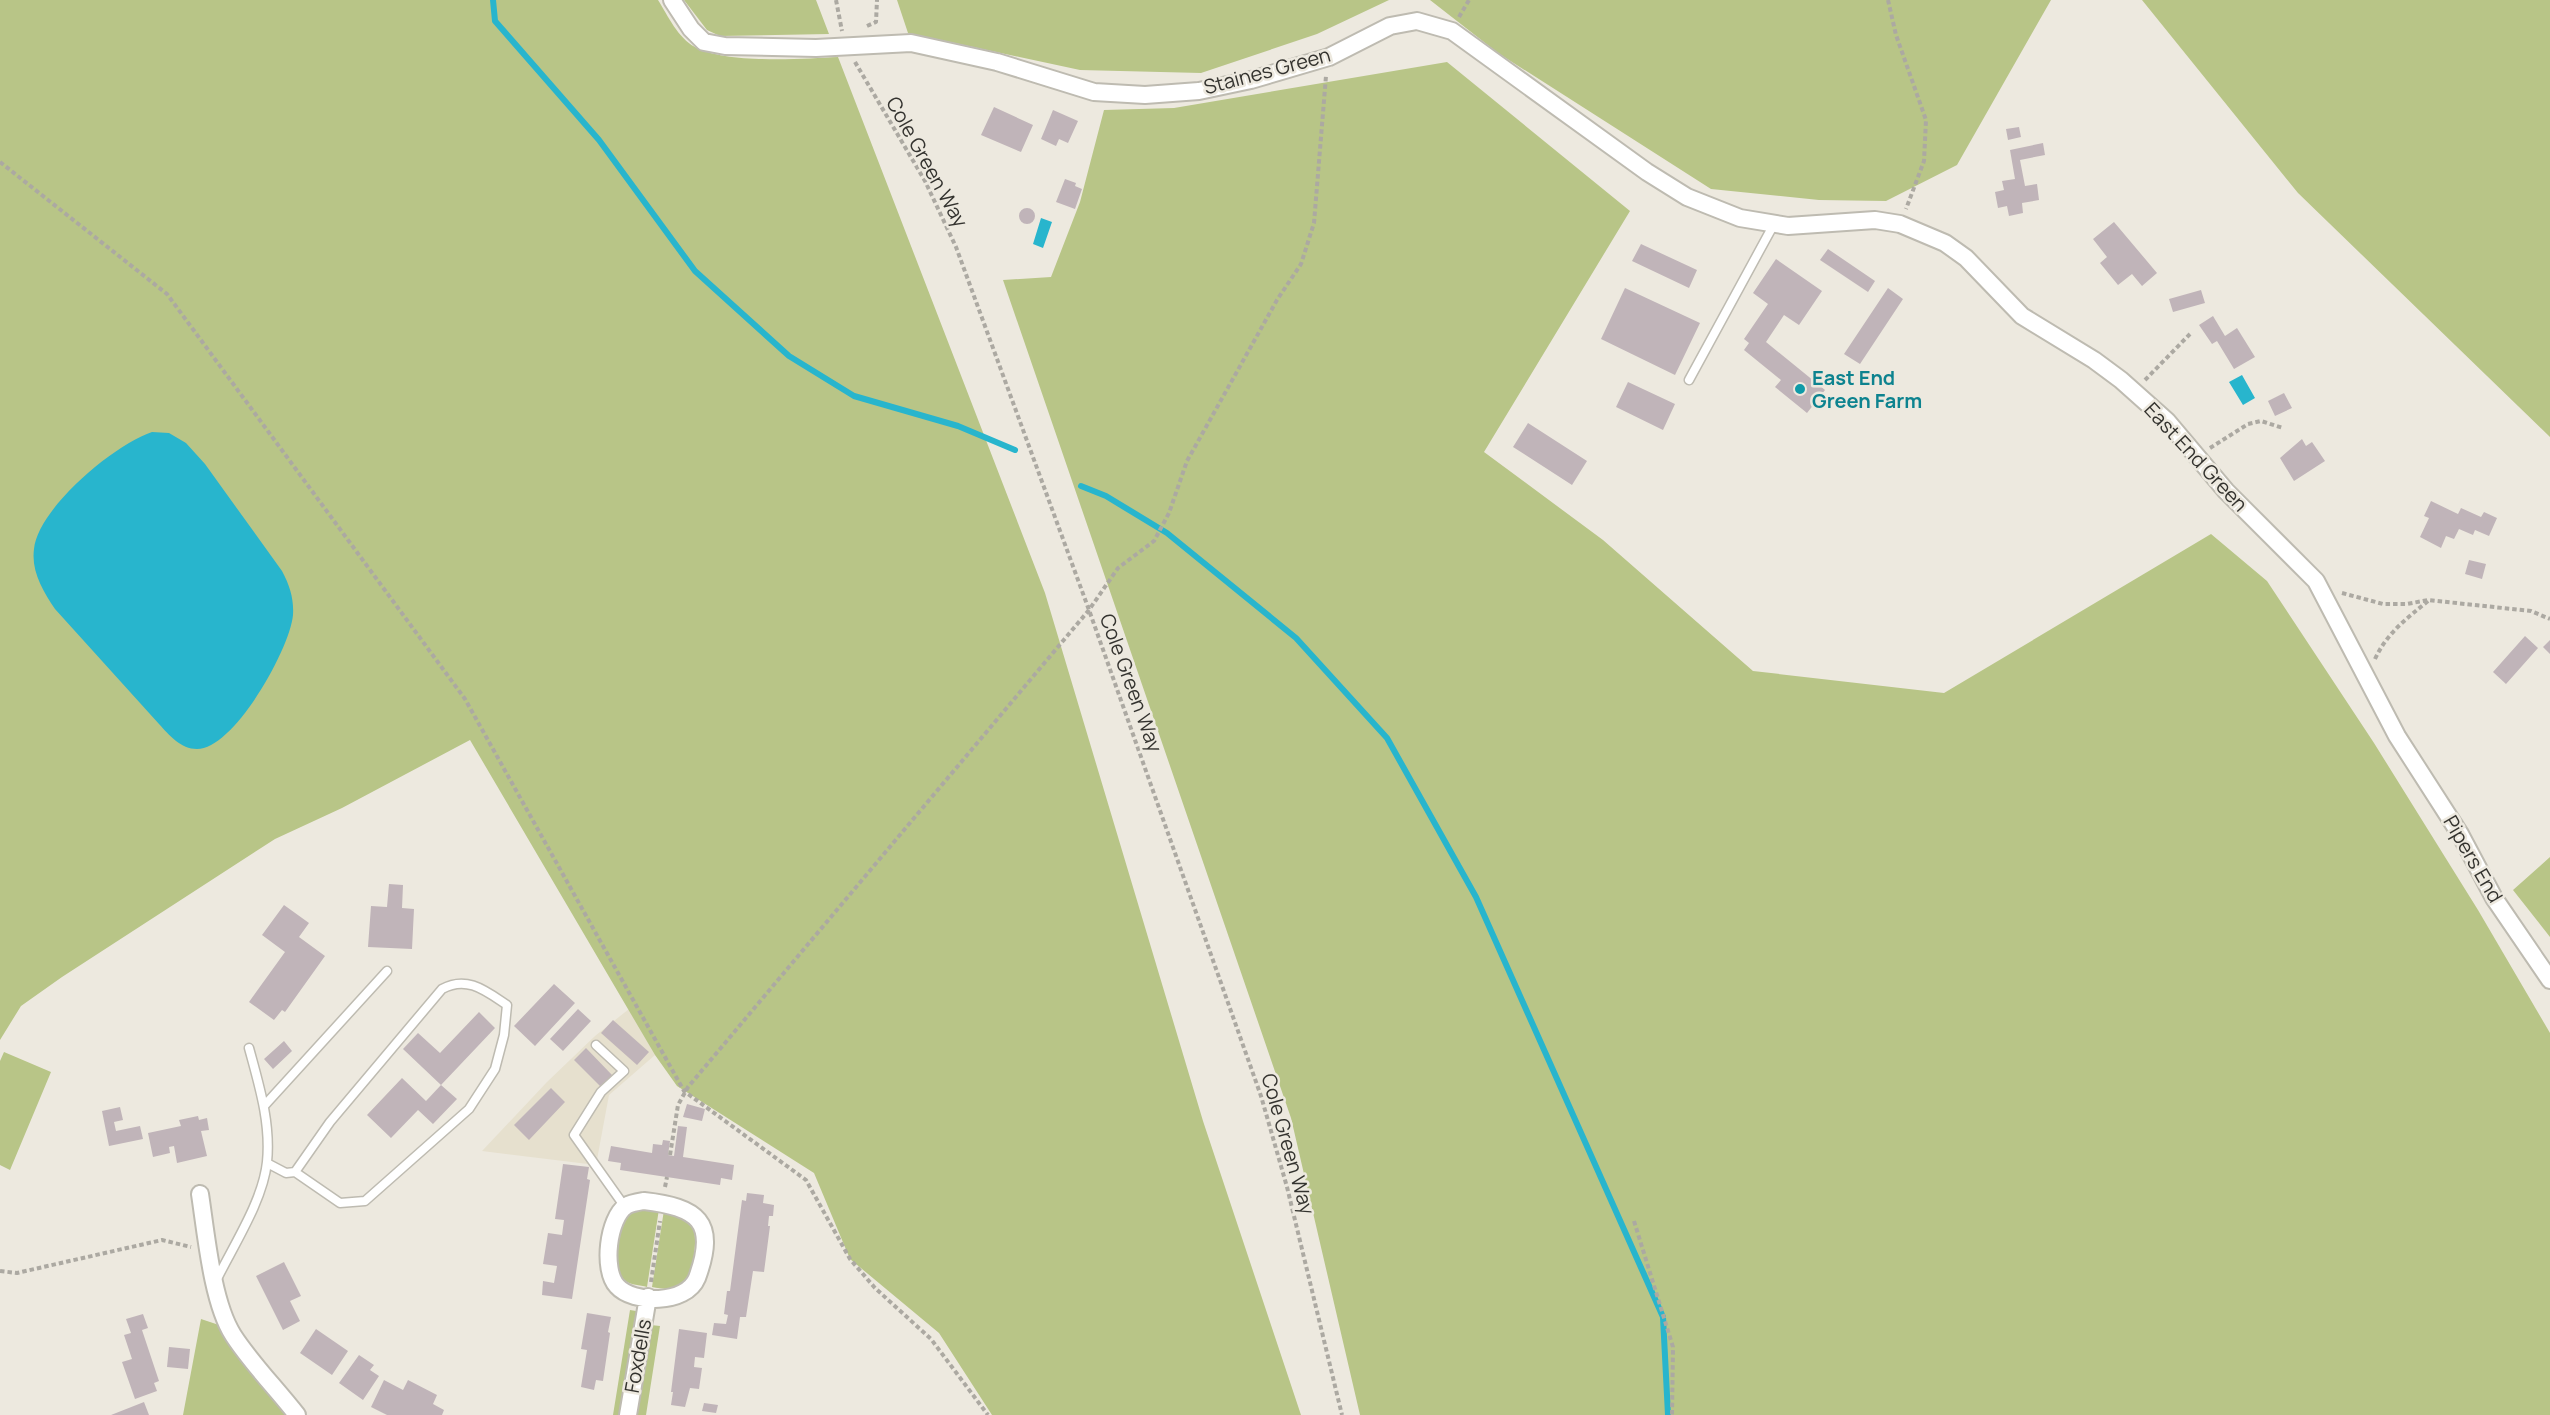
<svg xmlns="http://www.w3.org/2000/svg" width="2550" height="1415" viewBox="0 0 2550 1415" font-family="Manrope,sans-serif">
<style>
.built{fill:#e6e0ce}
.green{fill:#b8c587}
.water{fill:#28b5cd}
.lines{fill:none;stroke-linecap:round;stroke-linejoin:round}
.stream{stroke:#28b5cd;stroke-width:6}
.building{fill:#c0b4b9}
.lane-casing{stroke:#bebbb1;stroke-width:11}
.street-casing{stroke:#bebbb1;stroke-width:20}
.path{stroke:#aca9a2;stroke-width:4;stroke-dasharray:4.5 3;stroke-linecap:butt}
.lane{stroke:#fff;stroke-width:8}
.street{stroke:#fff;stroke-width:16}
.culture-dot{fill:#0f9aa8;stroke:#ede9df;stroke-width:2}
.labels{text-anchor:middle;stroke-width:5;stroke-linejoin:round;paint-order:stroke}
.street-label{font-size:20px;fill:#34332f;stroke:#ede9df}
.culture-label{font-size:20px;font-weight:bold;fill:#0d838f;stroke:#ede9df;text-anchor:start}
</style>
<rect width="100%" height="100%" fill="#ede9df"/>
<path class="built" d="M 629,1009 L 655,1055 L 609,1095 L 596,1165 L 482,1151 L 547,1082 L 595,1036 Z"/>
<path class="green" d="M 0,0 L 658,0 C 668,16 678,38 695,47 C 726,64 802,59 838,57 L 1045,593 L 1203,1121 L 1301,1415 L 992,1415 L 939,1333 L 850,1259 L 814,1173 L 677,1086 L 655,1055 L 470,740 L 342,808 L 275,839 L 62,977 L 21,1006 L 0,1040 Z
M 684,0 L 816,0 L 829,34 L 720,36 L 707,30 Z
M 897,0 L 1389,0 L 1317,34 L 1201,73 L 1080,70 L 908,33 Z
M 1430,0 L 2051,0 L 1957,165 L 1886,201 L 1819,200 L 1711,189 L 1498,53 Z
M 2142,0 L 2550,0 L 2550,437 L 2298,193 Z
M 1447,62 L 1630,211 L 1484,452 L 1603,540 L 1753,671 L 1944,693 L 2211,534 L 2267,581 L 2374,743 L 2478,910 L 2550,1033 L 2550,1415 L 1360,1415 L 1291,1118 L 1003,280 L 1051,277 L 1080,202 L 1104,110 L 1174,108 Z
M 2550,857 L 2550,937 L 2513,890 Z
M 4,1052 L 51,1072 L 10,1170 L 0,1165 L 0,1061 Z
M 641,1209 L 659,1209 L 647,1287 C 640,1285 631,1285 625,1281 C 611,1272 618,1224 628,1214 C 631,1211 637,1210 641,1209 Z
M 664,1210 C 675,1213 686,1215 692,1225 C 699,1235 693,1276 684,1284 C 675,1291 663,1289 652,1287 Z
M 630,1310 L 636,1311 L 636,1316 L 620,1415 L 613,1415 Z
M 201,1319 L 219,1325 L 292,1415 L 183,1415 Z
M 651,1325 L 660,1326 L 646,1415 L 636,1415 Z"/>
<path class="water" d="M 1041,218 L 1052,222 L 1043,248 L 1033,244 Z
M 2242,375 L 2255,398 L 2243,405 L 2229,382 Z
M 152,432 L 169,433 L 186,443 L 205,464 L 282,571 C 290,586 294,599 293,615 C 290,649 234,749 197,749 C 181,749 169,735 159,724 L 55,609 C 43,591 31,571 34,549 C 38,508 115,444 152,432 Z"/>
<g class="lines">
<path class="stream" d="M 493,0 L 495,21 L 599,140 L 695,271 L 789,356 L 854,396 L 958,426 L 1015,450
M 1081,486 L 1106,496 L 1167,533 L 1296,638 L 1387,738 L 1476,897 L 1663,1317 L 1668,1415"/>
</g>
<path class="building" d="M 994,107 L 1033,125 L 1021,152 L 981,135 Z
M 1053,110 L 1078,121 L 1068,143 L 1059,139 L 1056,146 L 1041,139 Z
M 2019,127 L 2021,137 L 2008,140 L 2006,129 Z
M 2043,143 L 2045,155 L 2020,160 L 2025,186 L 2037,184 L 2039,200 L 2022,203 L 2023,213 L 2009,216 L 2007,206 L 1998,208 L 1995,192 L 2004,190 L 2002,181 L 2015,179 L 2010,150 Z
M 1065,179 L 1076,183 L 1075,186 L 1082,189 L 1075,209 L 1056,202 Z
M1019 216a8 8 0 1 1 16 0a8 8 0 1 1-16 0Z
M 2114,222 L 2157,273 L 2142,286 L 2132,274 L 2118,285 L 2100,263 L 2107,257 L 2093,239 Z
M 1641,244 L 1697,270 L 1689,288 L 1632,261 Z
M 1828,249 L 1875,281 L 1868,292 L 1820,260 Z
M 1776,259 L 1822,291 L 1799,325 L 1784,315 L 1766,342 L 1825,390 L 1807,413 L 1775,387 L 1781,380 L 1744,350 L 1749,343 L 1744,339 L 1768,304 L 1753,293 Z
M 1625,288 L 1700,323 L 1675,375 L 1601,339 Z
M 1888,288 L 1903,299 L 1860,364 L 1844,354 Z
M 2201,290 L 2205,303 L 2173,312 L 2169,299 Z
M 2213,316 L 2225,336 L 2237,328 L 2255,357 L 2234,369 L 2217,341 L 2212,344 L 2199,325 Z
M 1628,382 L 1675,404 L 1663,430 L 1616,407 Z
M 2284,393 L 2292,408 L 2275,416 L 2268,401 Z
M 1528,423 L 1587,461 L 1572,485 L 1513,447 Z
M 2302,439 L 2306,446 L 2312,442 L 2325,461 L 2294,481 L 2280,458 Z
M 2431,501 L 2458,514 L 2461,508 L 2481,517 L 2484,512 L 2497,518 L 2489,536 L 2475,530 L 2473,535 L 2459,529 L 2454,539 L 2446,536 L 2441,548 L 2420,537 L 2429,518 L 2424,516 Z
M 2469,560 L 2486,564 L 2482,579 L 2465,574 Z
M 2525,636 L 2538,648 L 2506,684 L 2493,672 Z
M 2550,640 L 2550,654 L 2543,647 Z
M 389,884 L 403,885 L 402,908 L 414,909 L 412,949 L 368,947 L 371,906 L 387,907 Z
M 284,905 L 309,923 L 299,937 L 325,956 L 285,1012 L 282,1010 L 274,1020 L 249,1002 L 285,952 L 262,935 Z
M 554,984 L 575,1003 L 535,1046 L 514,1026 Z
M 578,1009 L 591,1021 L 563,1051 L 550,1039 Z
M 479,1012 L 495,1028 L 441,1085 L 457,1099 L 433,1124 L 418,1110 L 391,1138 L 367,1115 L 402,1078 L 426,1101 L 441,1085 L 403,1049 L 418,1033 L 440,1053 Z
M 613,1020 L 649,1052 L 637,1065 L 601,1033 Z
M 284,1041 L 292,1051 L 273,1069 L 264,1059 Z
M 586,1048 L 612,1075 L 601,1087 L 574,1060 Z
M 551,1088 L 565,1102 L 529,1140 L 514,1125 Z
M 687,1104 L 705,1109 L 702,1121 L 683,1117 Z
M 120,1107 L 123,1120 L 114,1122 L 116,1131 L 140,1126 L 143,1139 L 109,1146 L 102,1111 Z
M 198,1116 L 199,1120 L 207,1118 L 209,1130 L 201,1131 L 207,1156 L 177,1163 L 174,1146 L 169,1147 L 170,1153 L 153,1157 L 148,1133 L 181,1126 L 179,1120 Z
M 678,1126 L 687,1127 L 683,1157 L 734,1165 L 732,1180 L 721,1178 L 720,1185 L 620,1170 L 621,1163 L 608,1161 L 611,1146 L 652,1153 L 653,1144 L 662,1145 L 663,1140 L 670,1141 L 668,1155 L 674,1156 Z
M 563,1164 L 589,1167 L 587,1179 L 590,1180 L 572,1299 L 542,1295 L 543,1281 L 554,1283 L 557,1266 L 543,1264 L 548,1233 L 562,1235 L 564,1220 L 555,1219 Z
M 747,1193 L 764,1195 L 763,1203 L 774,1205 L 773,1216 L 769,1216 L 768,1226 L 770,1226 L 764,1272 L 753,1271 L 746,1317 L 740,1317 L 737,1339 L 712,1335 L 714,1323 L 726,1324 L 728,1315 L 724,1314 L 727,1291 L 730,1291 L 742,1200 L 746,1201 Z
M 284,1262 L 301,1296 L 290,1301 L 300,1321 L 283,1330 L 256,1276 Z
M 587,1313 L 611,1317 L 608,1332 L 610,1333 L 603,1381 L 596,1380 L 594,1390 L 581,1387 L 587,1350 L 581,1349 Z
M 143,1314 L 148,1328 L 142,1330 L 159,1381 L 154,1383 L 157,1391 L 135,1399 L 122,1362 L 132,1359 L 124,1335 L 131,1333 L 126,1319 Z
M 316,1329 L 348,1351 L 332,1375 L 300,1353 Z
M 679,1329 L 707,1333 L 704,1358 L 695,1357 L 694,1367 L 702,1368 L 699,1389 L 690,1388 L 685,1407 L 671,1405 L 673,1392 L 671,1392 Z
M 169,1347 L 190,1349 L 188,1369 L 167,1367 Z
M 359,1355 L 374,1365 L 370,1370 L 379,1376 L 363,1400 L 339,1383 Z
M 384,1380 L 403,1390 L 408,1380 L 437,1395 L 433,1404 L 444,1410 L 442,1415 L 387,1415 L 371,1407 Z
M 144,1402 L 149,1415 L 111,1415 Z
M 704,1403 L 718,1405 L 716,1413 L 702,1411 Z"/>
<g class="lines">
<defs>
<path id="lane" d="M 1689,380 L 1774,224
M 596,1045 L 624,1071 L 601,1092 L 574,1135 L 625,1207
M 264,1106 L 387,971
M 267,1163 L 286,1173 L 295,1172 L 330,1122 L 442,989 C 467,975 486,991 507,1005 L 504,1035 L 495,1069 L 469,1109 L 365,1201 L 340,1203 L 295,1172
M 216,1281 C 233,1246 263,1201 267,1162 C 271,1123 259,1085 249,1048"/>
<path id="street" d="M 672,0 L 691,29 L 704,42 L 725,46 L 816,48 L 911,43 L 997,62 L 1094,92 L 1145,95 L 1199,91 L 1251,80 L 1329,57 L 1390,26 L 1417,21 L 1452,31 L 1647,172 L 1687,197 L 1740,218 L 1788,226 L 1875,220 L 1900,224 L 1945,243 L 1966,258 L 2022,316 L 2094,360 L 2121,380 L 2167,421 L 2226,491 L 2316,581 L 2397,736 L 2460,834 L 2494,898 L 2550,980
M 200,1194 C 206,1233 212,1302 233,1335 C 251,1363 276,1388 297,1415
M 644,1201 C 697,1207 718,1221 697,1278 C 686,1305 633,1304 617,1286 C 602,1270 608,1218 626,1206 C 631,1203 638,1202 644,1201 Z
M 628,1415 L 648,1297"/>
</defs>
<use href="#lane" class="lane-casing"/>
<use href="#street" class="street-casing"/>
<path class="path" d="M 836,0 L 842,31
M 1888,0 L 1896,35 L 1926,120 L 1924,161 L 1906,209
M 1459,17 L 1469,0
M 867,26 L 876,22 L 877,0
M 855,62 L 925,181 L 956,247 L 1089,610 L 1261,1096 L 1287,1187 L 1342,1415
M 0,162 L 167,294 L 465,699 L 684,1091 L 806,1180 L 850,1259 L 875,1288 L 931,1339 L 988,1415
M 2145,380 L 2190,334
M 2210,448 L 2248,424 L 2261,421 L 2283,428
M 2342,593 L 2383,604 L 2407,604 L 2428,600 L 2531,611 L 2550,619
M 2375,659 C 2387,633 2406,619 2428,601
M 670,1155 L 678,1105 L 688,1087 L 1089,610 L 1118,568 L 1154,541 L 1169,513 L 1187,461 L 1277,300 L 1301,264 L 1314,223 L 1326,76
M 665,1187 L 667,1177
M 1634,1221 L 1673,1347 L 1672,1415
M 0,1271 L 17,1273 L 162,1240 L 191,1247
M 651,1282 L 660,1221"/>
<use href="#lane" class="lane"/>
<use href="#street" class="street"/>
</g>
<circle class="culture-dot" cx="1800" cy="389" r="6"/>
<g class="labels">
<g class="street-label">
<text transform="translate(1267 71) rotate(-15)" y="7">Staines Green</text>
<text transform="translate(927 162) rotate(61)" y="7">Cole Green Way</text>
<text transform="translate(2196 457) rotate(47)" y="7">East End Green</text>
<text transform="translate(1131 683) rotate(70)" y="7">Cole Green Way</text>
<text transform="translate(2473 859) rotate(60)" y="7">Pipers End</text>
<text transform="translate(1288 1144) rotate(74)" y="7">Cole Green Way</text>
<text transform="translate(638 1356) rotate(-80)" y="7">Foxdells</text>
</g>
<g class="culture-label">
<text x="1812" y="385">East End<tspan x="1812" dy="23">Green Farm</tspan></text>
</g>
</g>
</svg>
